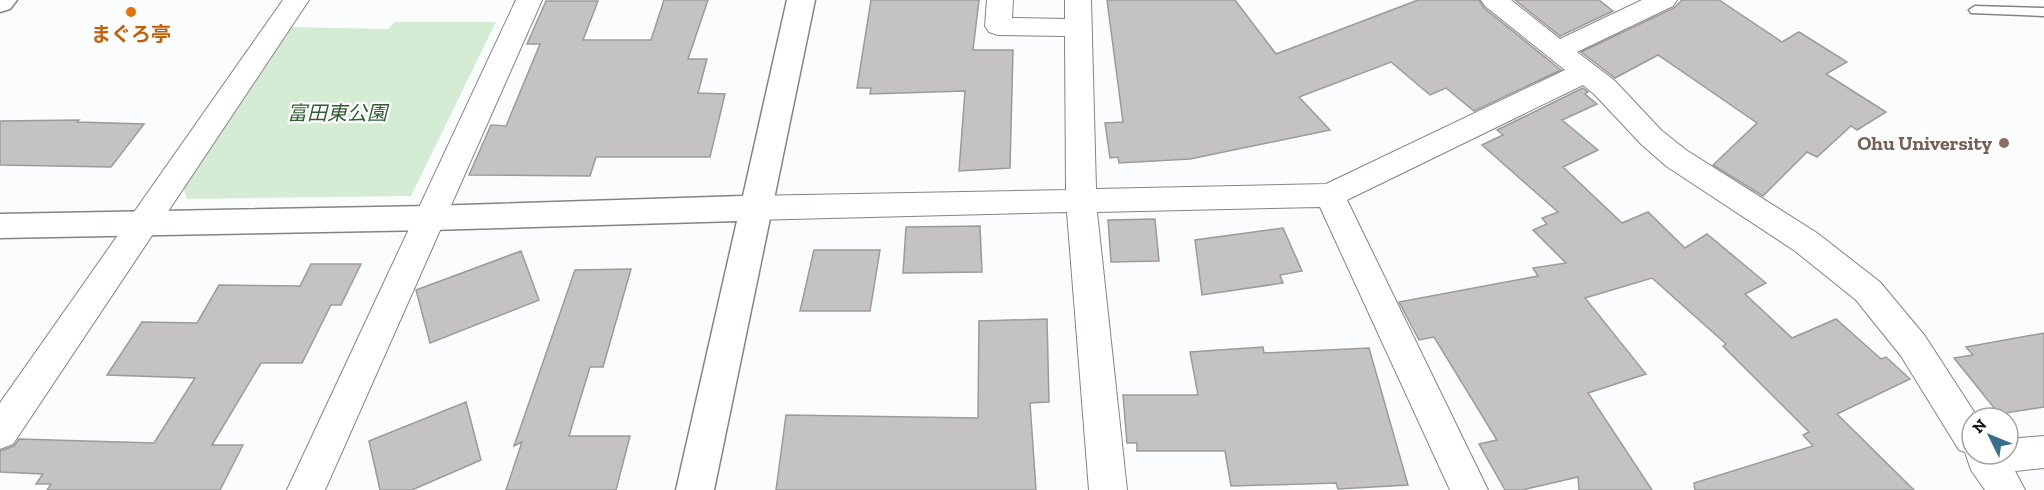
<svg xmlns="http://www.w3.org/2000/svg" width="2044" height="490" viewBox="0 0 2044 490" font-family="'Zilla Slab','Noto Sans JP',serif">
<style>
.green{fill:#d5ecd4}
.building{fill:#c4c2c2;stroke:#9c9a9a;stroke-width:1.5}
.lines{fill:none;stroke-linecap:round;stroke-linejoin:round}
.lane-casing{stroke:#838485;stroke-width:3}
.street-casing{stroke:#838485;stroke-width:2}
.secondary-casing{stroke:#838485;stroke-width:3}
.lane{fill:#fff;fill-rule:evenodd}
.street{fill:#fff;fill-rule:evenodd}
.secondary{fill:#fff;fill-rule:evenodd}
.food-dot{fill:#e8710a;stroke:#fff;stroke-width:2}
.education-dot{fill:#8d6e63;stroke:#fff;stroke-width:2}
.labels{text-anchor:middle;stroke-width:4.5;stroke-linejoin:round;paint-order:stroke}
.food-label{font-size:20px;font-weight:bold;fill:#c56008;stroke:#fff}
.park-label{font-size:20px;font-style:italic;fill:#2e5c30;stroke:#fff}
.education-label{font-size:20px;font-weight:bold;fill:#785e54;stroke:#fff;text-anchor:end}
</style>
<rect width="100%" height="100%" fill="#fafcfd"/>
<path class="green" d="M 395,22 L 496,22 L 411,196 L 187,199 L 183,186 L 289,27 L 388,29 Z"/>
<path class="building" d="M 664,0 L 708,0 L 688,59 L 707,59 L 698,93 L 725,94 L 710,157 L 596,157 L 590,176 L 469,175 L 491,125 L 506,126 L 540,44 L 527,44 L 546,1 L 598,1 L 583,40 L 651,40 Z
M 871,0 L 979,0 L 973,50 L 1013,50 L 1010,168 L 959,171 L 965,91 L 870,94 L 871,88 L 857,88 Z
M 1107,0 L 1235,0 L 1276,54 L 1418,0 L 1479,0 L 1484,8 L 1561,70 L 1474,111 L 1446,88 L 1430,95 L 1391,62 L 1299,97 L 1330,130 L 1190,159 L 1119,163 L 1118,157 L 1110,158 L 1105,123 L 1123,122 Z
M 1515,0 L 1599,0 L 1613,11 L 1560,36 Z
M 1682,0 L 1719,0 L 1782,42 L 1799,32 L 1847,62 L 1826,74 L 1886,112 L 1857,130 L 1851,126 L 1817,157 L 1807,152 L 1763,196 L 1713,165 L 1757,123 L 1658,55 L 1615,78 L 1581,52 L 1674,8 Z
M 1583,88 L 1588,92 L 1585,94 L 1597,104 L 1562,120 L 1598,150 L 1563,167 L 1622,223 L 1648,212 L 1685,248 L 1707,234 L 1766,283 L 1745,294 L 1792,338 L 1836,319 L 1881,359 L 1886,357 L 1910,379 L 1837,414 L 1914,490 L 1695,490 L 1694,483 L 1813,446 L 1803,435 L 1809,432 L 1723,346 L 1726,344 L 1652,278 L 1585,298 L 1646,374 L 1588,393 L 1652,490 L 1579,490 L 1578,477 L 1522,490 L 1505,490 L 1479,444 L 1497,440 L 1434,337 L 1419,340 L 1399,302 L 1538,276 L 1533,268 L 1566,263 L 1533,230 L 1547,224 L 1542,218 L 1558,212 L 1482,145 L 1503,135 L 1497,130 Z
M 79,120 L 77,122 L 144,124 L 111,167 L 0,165 L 0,121 Z
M 1155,219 L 1159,261 L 1111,262 L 1108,220 Z
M 980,226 L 982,272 L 903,273 L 906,227 Z
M 1283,228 L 1302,271 L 1280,275 L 1283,283 L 1202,295 L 1195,240 Z
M 814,250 L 880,250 L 870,311 L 800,311 Z
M 521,251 L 539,300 L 430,343 L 416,290 Z
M 311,264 L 361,264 L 341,305 L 331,305 L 302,363 L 261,363 L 212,445 L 243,445 L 220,490 L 47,490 L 51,484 L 36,484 L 43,474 L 0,472 L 0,451 L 14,446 L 19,439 L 154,443 L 195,378 L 107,375 L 142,322 L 197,323 L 219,285 L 300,286 Z
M 631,269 L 603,367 L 590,367 L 569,436 L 630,436 L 616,490 L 506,490 L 522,442 L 514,446 L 575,270 Z
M 1047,319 L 1049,402 L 1030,403 L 1036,490 L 776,490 L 786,415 L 978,418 L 979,321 Z
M 2044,333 L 2044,407 L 1999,414 L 1954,358 L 1973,355 L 1966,347 Z
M 1263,347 L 1264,353 L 1369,348 L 1408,485 L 1338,489 L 1336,483 L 1231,486 L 1225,451 L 1137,451 L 1137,443 L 1127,443 L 1123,395 L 1198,395 L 1190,352 Z
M 466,402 L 481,460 L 412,490 L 380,490 L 369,441 Z"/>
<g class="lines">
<defs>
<path id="lane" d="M 1975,6 L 2044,8 L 2044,16 L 1971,13 L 1969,10 Z"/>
<path id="street" d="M 283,0 L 309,0 L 13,444 L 0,449 L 0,403 Z
M 516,0 L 542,0 L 325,490 L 287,490 Z
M 987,0 L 1013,0 L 1012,18 L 1065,19 L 1065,0 L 1091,0 L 1096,189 L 1326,184 L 1565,70 L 1485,6 L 1481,0 L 1511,0 L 1560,39 L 1642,0 L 1677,0 L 1673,6 L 1577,52 L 1615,81 L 1661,130 L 1686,150 L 1817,233 L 1880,282 L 1925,336 L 1978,418 L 1972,418 L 1972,454 L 2008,454 L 2008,439 L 2044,436 L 2044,468 L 2015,471 L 2025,490 L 1985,490 L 1971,470 L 1965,452 L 1959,450 L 1901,356 L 1856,300 L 1795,251 L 1666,166 L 1641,144 L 1595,95 L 1583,85 L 1347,200 L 1488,490 L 1450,490 L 1320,207 L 1097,212 L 1127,490 L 1089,490 L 1067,212 L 755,220 L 744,216 L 740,208 L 744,200 L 755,196 L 1066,190 L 1065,36 L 998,35 L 989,32 L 985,26 Z"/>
<path id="secondary" d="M 0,0 L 17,0 L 10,9 L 0,12 Z
M 787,0 L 815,0 L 714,490 L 676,490 L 737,221 L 430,230 L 0,238 L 0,214 L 430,206 L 743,196 Z"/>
</defs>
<use href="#lane" class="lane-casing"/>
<use href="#street" class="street-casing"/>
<use href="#secondary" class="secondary-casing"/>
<use href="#lane" class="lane"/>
<use href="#street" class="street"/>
<use href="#secondary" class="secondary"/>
</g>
<circle class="food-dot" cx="131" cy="12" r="6"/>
<circle class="education-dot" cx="2004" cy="143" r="6"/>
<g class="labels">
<g class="food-label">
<text x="131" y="41">まぐろ亭</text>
</g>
<g class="park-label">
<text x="337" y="120">富田東公園</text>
</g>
<g class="education-label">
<text x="1992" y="150">Ohu University</text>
</g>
</g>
<g transform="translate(1990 436) rotate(313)"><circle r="28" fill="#ffffff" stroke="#a1a1a2" stroke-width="1.5"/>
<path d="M0-4.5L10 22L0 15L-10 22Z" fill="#38708a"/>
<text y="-9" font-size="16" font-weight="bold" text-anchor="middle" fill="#151516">N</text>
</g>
</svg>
